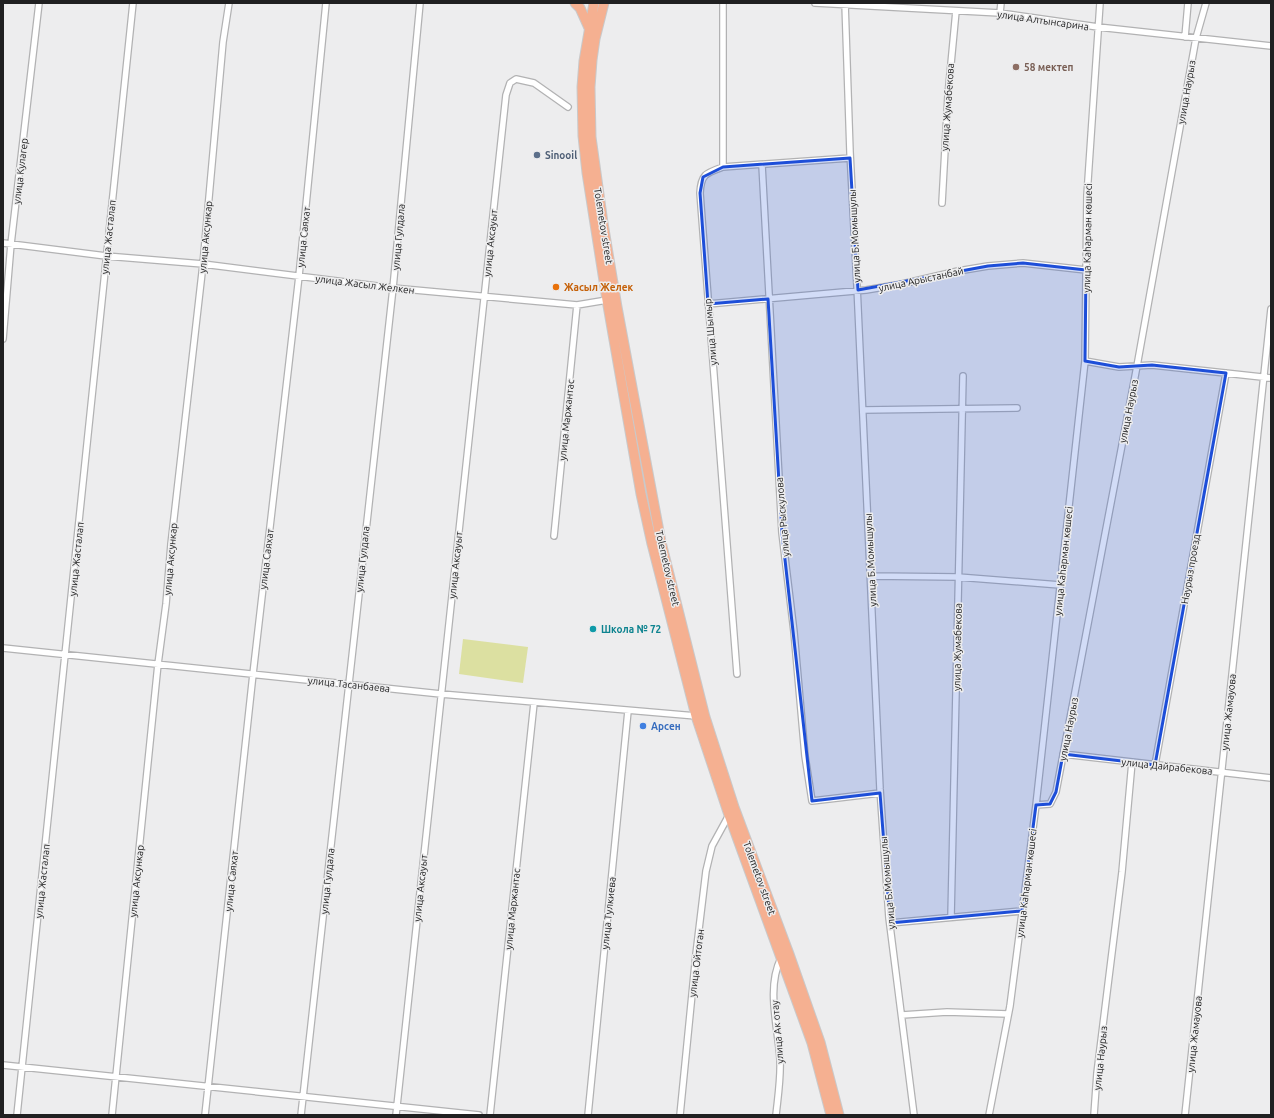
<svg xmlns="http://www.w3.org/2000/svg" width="1274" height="1118" viewBox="0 0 1274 1118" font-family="Ubuntu,sans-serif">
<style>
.grass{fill:#dce0a1}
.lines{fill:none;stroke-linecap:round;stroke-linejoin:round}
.street-casing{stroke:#b2b2b3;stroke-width:8}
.primary-casing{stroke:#c9c9ca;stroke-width:11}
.street{stroke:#fff;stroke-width:5.5}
.primary{stroke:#f5b091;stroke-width:9}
.marked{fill:#1d4ed8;fill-opacity:0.2;stroke:#1d4ed8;stroke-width:3;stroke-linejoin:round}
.education-dot{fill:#8d6e63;stroke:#ededee;stroke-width:1.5}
.service-dot{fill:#5c6f8a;stroke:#ededee;stroke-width:1.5}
.food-dot{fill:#e8710a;stroke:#ededee;stroke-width:1.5}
.culture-dot{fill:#0f9aa8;stroke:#ededee;stroke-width:1.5}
.shop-dot{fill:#3f7fe0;stroke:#ededee;stroke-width:1.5}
.labels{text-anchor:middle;stroke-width:3;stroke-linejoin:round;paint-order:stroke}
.street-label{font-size:10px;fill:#202021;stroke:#ededee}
.education-label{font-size:10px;font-weight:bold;fill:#785e54;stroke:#ededee;text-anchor:start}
.service-label{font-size:10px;font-weight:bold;fill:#4e5e75;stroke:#ededee;text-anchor:start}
.food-label{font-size:10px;font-weight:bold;fill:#c56008;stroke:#ededee;text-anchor:start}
.culture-label{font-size:10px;font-weight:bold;fill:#0d838f;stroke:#ededee;text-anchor:start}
.shop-label{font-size:10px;font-weight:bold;fill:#366cbe;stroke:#ededee;text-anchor:start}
</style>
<rect width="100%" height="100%" fill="#ededee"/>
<path class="grass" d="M 463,639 L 528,647 L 523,683 L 459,674 Z"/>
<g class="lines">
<defs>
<path id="street" d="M 723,3 L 723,167 C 706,173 701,174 700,193 L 737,674
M 815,3 L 1000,13 L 1098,27 L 1271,46
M 845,3 L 850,152 L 857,286 L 880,789 L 889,918 L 914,1115
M 1000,13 L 1001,3
M 1185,37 L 1188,3
M 762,165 L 782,533 L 794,632 L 805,756 L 812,801 L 880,793
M 723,167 L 850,158
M 942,203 L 948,95 L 956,11
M 3,243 L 106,256 L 203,264 L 393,288 L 577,305 L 607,300
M 708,304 L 866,290 L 902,284 L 958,271 L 988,266 L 1023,263 L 1086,270
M 3,339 L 11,244 L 39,3
M 1085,361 L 1119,367 L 1152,365 L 1271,378
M 863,410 L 1017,408
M 554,536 L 577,305
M 870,576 L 958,577 L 1060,585
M 3,648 L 441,694 L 696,716
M 1063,754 L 1271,778
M 1155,765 L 1226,373
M 1036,805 L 1050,804 L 1056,792 L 1137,366 L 1196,38 L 1206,3
M 951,917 L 963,376
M 890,923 L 1022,911
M 902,1015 L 947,1012 L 1008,1014
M 3,1065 L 479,1115
M 17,1115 C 57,744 93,373 133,3
M 112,1115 L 158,664 L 166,604 L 171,544 L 203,264 L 223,42 L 229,3
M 205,1115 L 253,674 L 299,276 L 326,3
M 301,1115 L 393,288 L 420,3
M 396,1115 L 506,95 L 510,83 L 516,79 L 534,83 L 568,107
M 490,1115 L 534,703
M 588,1115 L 628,711
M 680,1115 L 696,954 L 706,871 L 712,846 L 729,815
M 776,1115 C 778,1096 781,1078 780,1059 C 778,1027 766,988 781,958
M 989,1115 L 1010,1006 L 1036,805 L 1085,361 L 1087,195 L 1100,3
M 1094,1115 L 1097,1073 L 1122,872 L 1132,762
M 1185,1115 L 1271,309"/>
<path id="primary" d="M 575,3 L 580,8 L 589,28
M 594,3 L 584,61 L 582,87 L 583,136 L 587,173 L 607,300 L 641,494 L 652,544 L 696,716 L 729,815 L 812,1043 L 831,1115
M 604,3 L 595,39 L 592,60 L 590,87 L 591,137 L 603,223 L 617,307 L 661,542 L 705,717 L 734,807 L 789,954 L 820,1042 L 839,1115"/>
</defs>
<use href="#street" class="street-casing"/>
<use href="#primary" class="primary-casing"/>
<use href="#street" class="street"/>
<use href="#primary" class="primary"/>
</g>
<path class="marked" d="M 850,158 L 858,290 L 988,266 L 1023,263 L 1086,270 L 1085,361 L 1119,367 L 1152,365 L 1226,373 L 1155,765 L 1063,754 L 1056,792 L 1050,804 L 1036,805 L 1022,911 L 890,923 L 880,793 L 812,801 L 782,533 L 768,299 L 708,304 L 700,193 L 703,177 L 723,167 Z"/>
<circle class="education-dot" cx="1016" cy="67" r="4"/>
<circle class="service-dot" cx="537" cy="155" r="4"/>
<circle class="food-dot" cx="556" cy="287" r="4"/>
<circle class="culture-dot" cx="593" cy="629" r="4"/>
<circle class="shop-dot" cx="643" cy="726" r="4"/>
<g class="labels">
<g class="street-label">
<text transform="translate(1043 20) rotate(8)" y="4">улица Алтынсарина</text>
<text transform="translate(1186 92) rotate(-80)" y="4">улица Наурыз</text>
<text transform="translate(947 107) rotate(-86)" y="4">улица Жумабекова</text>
<text transform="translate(20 171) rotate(-83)" y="4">улица Кулагер</text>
<text transform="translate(604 226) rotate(81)" y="4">Tolemetov street</text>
<text transform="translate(854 236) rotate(-93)" y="4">улица Б.Момышулы</text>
<text transform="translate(108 237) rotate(-84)" y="4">улица Жасталап</text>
<text transform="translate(205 237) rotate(-85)" y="4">улица Аксункар</text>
<text transform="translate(303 237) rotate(-84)" y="4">улица Саяхат</text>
<text transform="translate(398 237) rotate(-85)" y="4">улица Гулдала</text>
<text transform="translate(1087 238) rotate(-89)" y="4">улица Каһарман көшесі</text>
<text transform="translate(490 243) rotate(-84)" y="4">улица Аксауыт</text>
<text transform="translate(921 279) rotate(-12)" y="4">улица Арыстанбай</text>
<text transform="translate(365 284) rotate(7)" y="4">улица Жасыл Желкен</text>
<text transform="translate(710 332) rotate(-95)" y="4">улица Шымыр</text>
<text transform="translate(1128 411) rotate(-79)" y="4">улица Наурыз</text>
<text transform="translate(566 420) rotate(-84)" y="4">улица Маржантас</text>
<text transform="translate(782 517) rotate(-95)" y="4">улица Рыскулова</text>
<text transform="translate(76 559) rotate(-84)" y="4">улица Жасталап</text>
<text transform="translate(170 559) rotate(-85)" y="4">улица Аксункар</text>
<text transform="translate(266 559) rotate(-83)" y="4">улица Саяхат</text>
<text transform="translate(362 559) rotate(-84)" y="4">улица Гулдала</text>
<text transform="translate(870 560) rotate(-93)" y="4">улица Б.Момышулы</text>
<text transform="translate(1063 561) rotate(-84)" y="4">улица Каһарман көшесі</text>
<text transform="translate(455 565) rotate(-84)" y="4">улица Аксауыт</text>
<text transform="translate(668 568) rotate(77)" y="4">Tolemetov street</text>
<text transform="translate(1190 569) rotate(-80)" y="4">Наурыз проезд</text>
<text transform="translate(957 647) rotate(-89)" y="4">улица Жумабекова</text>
<text transform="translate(349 684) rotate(6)" y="4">улица Тасанбаева</text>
<text transform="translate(1228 712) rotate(-84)" y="4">улица Жамауова</text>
<text transform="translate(1068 729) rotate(-79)" y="4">улица Наурыз</text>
<text transform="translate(1167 766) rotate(6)" y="4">улица Дайрабекова</text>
<text transform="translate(760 878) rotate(70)" y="4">Tolemetov street</text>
<text transform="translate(42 881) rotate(-84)" y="4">улица Жасталап</text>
<text transform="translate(136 881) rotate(-84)" y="4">улица Аксункар</text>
<text transform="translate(231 881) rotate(-84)" y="4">улица Саяхат</text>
<text transform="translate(327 881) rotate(-84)" y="4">улица Гулдала</text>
<text transform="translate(887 883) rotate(-95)" y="4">улица Б.Момышулы</text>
<text transform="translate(1026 883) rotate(-83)" y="4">улица Каһарман көшесі</text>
<text transform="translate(420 888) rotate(-84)" y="4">улица Аксауыт</text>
<text transform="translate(512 909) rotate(-84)" y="4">улица Маржантас</text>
<text transform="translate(608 913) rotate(-84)" y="4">улица Тулкиева</text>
<text transform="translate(696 963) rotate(-83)" y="4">улица Ойтоган</text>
<text transform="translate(777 1032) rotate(-95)" y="4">улица Ак отау</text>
<text transform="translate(1194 1034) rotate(-84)" y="4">улица Жамауова</text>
<text transform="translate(1100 1058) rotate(-84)" y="4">улица Наурыз</text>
</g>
<g class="education-label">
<text x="1024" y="71">58 мектеп</text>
</g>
<g class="service-label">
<text x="545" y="159">Sinooil</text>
</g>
<g class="food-label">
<text x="564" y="291">Жасыл Желек</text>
</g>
<g class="culture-label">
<text x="601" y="633">Школа № 72</text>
</g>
<g class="shop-label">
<text x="651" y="730">Арсен</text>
</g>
</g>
<rect width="1274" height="1118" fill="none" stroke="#202021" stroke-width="8"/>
</svg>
